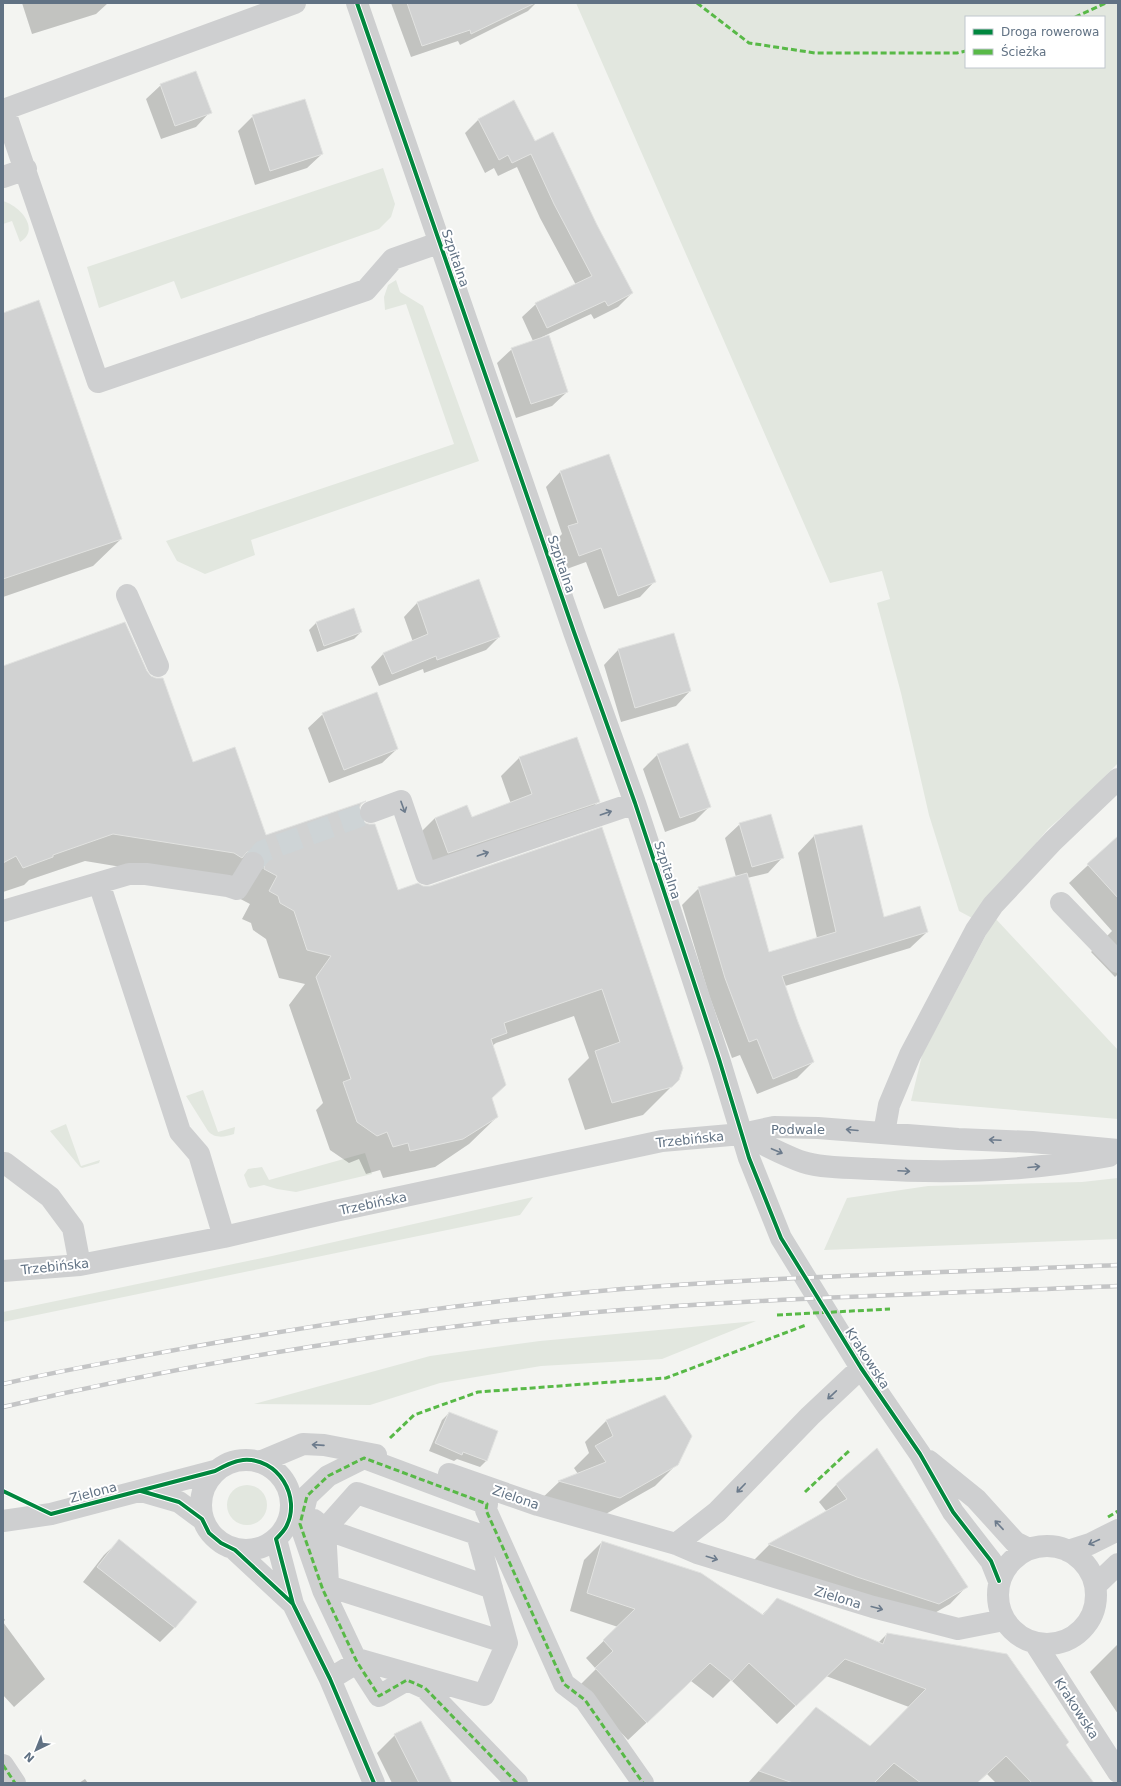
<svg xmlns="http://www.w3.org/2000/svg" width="1121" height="1786" viewBox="0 0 1121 1786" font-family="'DejaVu Sans',sans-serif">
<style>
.green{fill:#e2e7df;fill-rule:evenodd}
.shadow{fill:#0003}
.building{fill:#d1d2d2;stroke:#e2e3e1}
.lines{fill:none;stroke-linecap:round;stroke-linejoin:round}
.minor-tunnel{stroke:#ced4d6;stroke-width:22;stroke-dasharray:22 11;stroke-linecap:butt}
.minor{stroke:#cecfd0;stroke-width:22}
.rail-casing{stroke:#c4c5c6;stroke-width:4.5}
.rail{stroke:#fff;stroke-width:3;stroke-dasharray:9;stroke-linecap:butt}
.quiet{stroke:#58b947;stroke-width:3;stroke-dasharray:6 3;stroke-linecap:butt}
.cycleway-casing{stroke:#fff;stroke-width:6}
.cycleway{stroke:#00873e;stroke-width:4}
.oneway{stroke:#6c7b8c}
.labels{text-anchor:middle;stroke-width:4;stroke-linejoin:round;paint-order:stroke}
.street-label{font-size:13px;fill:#617284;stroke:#fff}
</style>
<rect width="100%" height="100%" fill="#f3f4f1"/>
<path class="green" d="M 576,3 L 1118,3 L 1118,763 L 1088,794 L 1048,829 L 1037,842 L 1040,848 L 974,919 L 959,911 L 929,815 L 901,693 L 877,603 L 890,599 L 882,571 L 830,583 ZM 966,17 L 1104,17 L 1104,67 L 966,67 Z
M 383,168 L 395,204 L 391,217 L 379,229 L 181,299 L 174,281 L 99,308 L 87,267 Z
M 3,201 C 20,206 41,229 20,242 L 12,221 L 3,224 Z
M 396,280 L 400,292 L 423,306 L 479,461 L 251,540 L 255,555 L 205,574 L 177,561 L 166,541 L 454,444 L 406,304 L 385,310 L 384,297 L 388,285 Z
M 995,918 L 1118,1050 L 1118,1119 L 911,1101 L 922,1055 Z
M 203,1090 L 218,1132 L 235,1127 L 234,1134 C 225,1137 215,1139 208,1131 L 186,1096 Z
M 66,1124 L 81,1166 L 100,1160 L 99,1163 L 82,1168 L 80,1167 L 50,1131 Z
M 365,1153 L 372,1174 L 296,1192 L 277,1189 L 264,1185 L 250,1188 L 248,1186 L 244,1175 L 248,1169 L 262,1167 L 269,1180 Z
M 1118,1178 L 1118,1239 L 824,1250 L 847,1198 L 928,1186 L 1082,1182 Z
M 533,1197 L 520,1215 L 3,1322 L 3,1312 L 272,1256 Z
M 756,1321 L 662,1359 L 541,1366 L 440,1383 L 370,1405 L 254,1404 L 430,1356 L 540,1341 Z
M227 1505a20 20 0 1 1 40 0a20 20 0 1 1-40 0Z"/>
<path class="shadow" d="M 22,3 L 108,3 L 96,14 L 32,34 Z
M 391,3 L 536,3 L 528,11 L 460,45 L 458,41 L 411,57 Z
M 161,85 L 210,112 L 196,127 L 161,139 L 146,99 Z
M 253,116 L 322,154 L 307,168 L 255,185 L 238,131 Z
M 478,120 L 534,143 L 597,225 L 632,293 L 618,307 L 594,319 L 591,314 L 542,337 L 567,392 L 552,406 L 516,418 L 497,363 L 512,349 L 533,341 L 522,317 L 536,304 L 576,285 L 540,218 L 517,167 L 498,176 L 494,168 L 485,173 L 465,133 Z
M 1118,158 L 1118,196 L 1117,159 Z
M 3,314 L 121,539 L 93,566 L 3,597 Z
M 608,455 L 654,582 L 640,597 L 604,609 L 586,562 L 564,570 L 554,542 L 562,534 L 546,487 L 560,472 Z
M 478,581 L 499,637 L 486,650 L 424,673 L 423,669 L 379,686 L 371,667 L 384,653 L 413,642 L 404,617 L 417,603 Z
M 353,610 L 361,632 L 354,639 L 317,652 L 309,630 L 316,623 Z
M 618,650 L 690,691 L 676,706 L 621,722 L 604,665 Z
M 3,667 L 146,672 L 192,763 L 266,836 L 362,803 L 358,809 L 358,816 L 398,892 L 430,887 L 602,829 L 671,1087 L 643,1115 L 585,1130 L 568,1079 L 589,1058 L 574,1016 L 496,1043 L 492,1046 L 491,1099 L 497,1117 L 469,1144 L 435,1167 L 383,1178 L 380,1170 L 366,1174 L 359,1159 L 349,1163 L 330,1150 L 316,1110 L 323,1103 L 289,1005 L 305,984 L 279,978 L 266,939 L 253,930 L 251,923 L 242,919 L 250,904 L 206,881 L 85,861 L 29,880 L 24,885 L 3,892 Z
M 323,714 L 397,749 L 382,763 L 329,783 L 308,728 Z
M 658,754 L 709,807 L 695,821 L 665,832 L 643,769 Z
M 519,758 L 599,801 L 580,820 L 430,871 L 416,837 L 435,818 L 466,807 L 471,819 L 511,804 L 501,776 Z
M 740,824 L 782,858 L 768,873 L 747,878 L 768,954 L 817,938 L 798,853 L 814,836 L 883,919 L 927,932 L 910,948 L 785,986 L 797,1023 L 813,1062 L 797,1078 L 757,1094 L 740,1055 L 732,1058 L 709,995 L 682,905 L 699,888 L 736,877 L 725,838 Z
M 1118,837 L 1118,974 L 1115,977 L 1091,952 L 1112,931 L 1069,883 Z
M 449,1413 L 487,1460 L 480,1467 L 457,1459 L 454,1461 L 429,1451 L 442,1420 Z
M 606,1421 L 677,1464 L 655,1486 L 597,1519 L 538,1502 L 559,1482 L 578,1474 L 574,1468 L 589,1453 L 585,1442 Z
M 837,1484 L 967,1586 L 950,1604 L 921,1621 L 752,1562 L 769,1545 L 827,1512 L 819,1502 Z
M 119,1541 L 196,1602 L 174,1628 L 160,1642 L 83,1582 L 104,1555 Z
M 602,1542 L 761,1616 L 777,1599 L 878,1643 L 887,1634 L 1065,1745 L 1093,1783 L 996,1783 L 987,1774 L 977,1783 L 748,1783 L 816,1708 L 870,1747 L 909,1707 L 826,1676 L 777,1724 L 731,1680 L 713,1698 L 691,1681 L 628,1740 L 578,1687 L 596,1669 L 586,1658 L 618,1627 L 570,1611 L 584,1560 Z
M 3,1617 L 5,1620 L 3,1622 L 45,1679 L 14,1707 L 3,1695 Z
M 1118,1644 L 1118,1714 L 1090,1672 Z
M 395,1735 L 451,1783 L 392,1783 L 377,1753 Z
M 85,1779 L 88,1783 L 79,1783 Z"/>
<path class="building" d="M 407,3 L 535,3 L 471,34 L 470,30 L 422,46 Z
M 196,71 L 212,113 L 175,126 L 160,84 Z
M 305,99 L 323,154 L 270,171 L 252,115 Z
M 514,100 L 535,141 L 553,132 L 597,225 L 633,293 L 608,306 L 605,301 L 547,328 L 535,303 L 592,276 L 554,204 L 531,154 L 512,163 L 508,155 L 499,160 L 478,119 Z
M 39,300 L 122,539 L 3,579 L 3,313 Z
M 549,335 L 568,392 L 531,404 L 511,348 Z
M 609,454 L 656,582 L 618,596 L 601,548 L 579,556 L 568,526 L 578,523 L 560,471 Z
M 479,579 L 500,637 L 437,660 L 436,656 L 392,674 L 383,653 L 428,634 L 417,602 Z
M 354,608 L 362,632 L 324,646 L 316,622 Z
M 125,622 L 147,671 L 151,676 L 156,678 L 163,678 L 193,762 L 235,747 L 266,835 L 366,801 L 361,804 L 359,809 L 359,816 L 363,822 L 369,824 L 375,824 L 398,890 L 418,883 L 423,886 L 430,886 L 602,827 L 683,1068 L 679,1080 L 672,1087 L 612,1103 L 595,1051 L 620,1042 L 602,989 L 504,1023 L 507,1033 L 491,1039 L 506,1085 L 492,1098 L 498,1117 L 463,1139 L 410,1151 L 408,1143 L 393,1147 L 387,1132 L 377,1136 L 357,1122 L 343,1082 L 351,1079 L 316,977 L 331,956 L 307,950 L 294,911 L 280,903 L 278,896 L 269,891 L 277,876 L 264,869 L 265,863 L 264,857 L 260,853 L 254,851 L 247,852 L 242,858 L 234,853 L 113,834 L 53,855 L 53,857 L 23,868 L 16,856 L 3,863 L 3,666 Z
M 674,633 L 691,691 L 635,708 L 618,649 Z
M 377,692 L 398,749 L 344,770 L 322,713 Z
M 577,737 L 600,802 L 448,853 L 435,818 L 467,805 L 472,817 L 532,794 L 519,757 Z
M 688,743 L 711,807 L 680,818 L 657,754 Z
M 771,814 L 784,858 L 752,867 L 739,823 Z
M 862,825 L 884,917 L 920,906 L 928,932 L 782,976 L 798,1022 L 814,1062 L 773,1079 L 757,1039 L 749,1042 L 725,978 L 698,887 L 747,873 L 769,952 L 836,932 L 814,835 Z
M 1118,836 L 1118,898 L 1087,864 Z
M 665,1395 L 692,1436 L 678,1465 L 620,1498 L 558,1481 L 606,1462 L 595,1446 L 613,1436 L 606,1420 Z
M 449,1412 L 498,1431 L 487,1461 L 463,1452 L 462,1455 L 435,1443 Z
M 877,1448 L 968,1587 L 939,1604 L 857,1577 L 768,1544 L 847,1499 L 836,1484 Z
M 119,1539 L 197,1602 L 175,1628 L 97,1567 Z
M 602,1541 L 701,1573 L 763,1615 L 777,1598 L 883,1644 L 887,1633 L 1007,1654 L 1069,1742 L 1066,1745 L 1094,1783 L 1032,1783 L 1006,1756 L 977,1783 L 921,1783 L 894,1763 L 874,1783 L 793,1783 L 759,1771 L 816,1707 L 870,1746 L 926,1689 L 845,1659 L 796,1706 L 749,1663 L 732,1681 L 710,1663 L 647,1723 L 595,1668 L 613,1651 L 603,1640 L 635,1609 L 587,1593 Z
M 421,1721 L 452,1783 L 419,1783 L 394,1734 Z"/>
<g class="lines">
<path class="minor-tunnel" d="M 253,863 L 263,851 L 371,812"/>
<path class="minor" d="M 357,3 L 574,632 L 635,803 L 719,1059 L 749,1158 L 781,1238 L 861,1368 L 920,1454 L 953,1512 L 991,1561 L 999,1581
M 4,109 L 98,382 L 366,290 L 393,259 L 441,242
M 3,110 L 295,3
M 3,177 L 26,169
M 127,595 L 158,666
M 371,812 L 401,801 L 426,874 L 635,803
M 99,883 L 180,1132 L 199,1154 L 224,1237
M 1061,903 L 1118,962
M 3,911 L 129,874 L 146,874 L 228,886 L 237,889 L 253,863
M 884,1133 L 889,1105 L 910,1055 L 976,930 L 993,905 L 1053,841 L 1118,779
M 742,1134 C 762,1143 782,1155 803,1162 C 821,1168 853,1168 873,1169 C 952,1174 1031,1171 1109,1156
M 3,1163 L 5,1163 L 50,1197 L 73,1228 L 80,1265
M 3,1271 L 80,1265 L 224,1237 L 335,1211 L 662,1141 L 742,1134 L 774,1127 L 818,1128 L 958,1139 L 1032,1142 L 1118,1150
M201 1505a45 45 0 1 1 90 0a45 45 0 1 1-90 0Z
M 929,1461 L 976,1499 L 1015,1542 L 1029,1549
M 260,1462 L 303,1444 L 324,1445 L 376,1455
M 449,1474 L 538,1505 L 676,1544 L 697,1553 L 873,1607 L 958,1629 L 1004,1620
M 141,1491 L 179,1502 L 202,1519
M 314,1520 L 325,1529 L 492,1588
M 3,1521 L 51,1514 L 215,1471
M 276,1539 L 293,1604 L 330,1679 L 374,1783
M 676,1544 L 717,1512 L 810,1416 L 861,1368
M998 1595a49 49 0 1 1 98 0a49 49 0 1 1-98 0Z
M 235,1550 L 293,1604
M 1068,1551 L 1090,1544 L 1118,1530
M 328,1583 L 325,1529 L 357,1493 L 477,1534 L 507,1643 L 484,1695 L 361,1660 L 330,1679
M 328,1586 L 507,1643
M 1095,1586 L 1118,1564
M 1035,1643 L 1118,1772
M 3,1765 L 15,1783
M 517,1783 L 425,1688 L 407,1680 L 379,1696 L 357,1662 L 323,1590 L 300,1524 L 307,1496 L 328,1476 L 364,1458 L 487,1504 L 486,1510 L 564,1684 L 585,1700 L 643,1783"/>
<defs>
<path id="rail" d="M 3,1384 C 67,1369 132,1358 197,1346 C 338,1321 479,1301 622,1289 C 787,1276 953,1272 1118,1265
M 3,1407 C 164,1369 328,1341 492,1322 C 700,1299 910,1295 1118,1286"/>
</defs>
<use href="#rail" class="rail-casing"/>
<use href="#rail" class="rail"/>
<path class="quiet" d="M 697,3 L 749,43 L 815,53 L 957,53 L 966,51
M 1075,17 L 1106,3
M 777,1315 L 890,1309
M 390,1438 L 414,1415 L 478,1392 L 666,1378 L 806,1325
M 805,1492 L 850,1450
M 1108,1517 L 1118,1511
M 3,1765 L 15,1783
M 517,1783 L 425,1688 L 407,1680 L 379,1696 L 357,1662 L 323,1590 L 300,1524 L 307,1496 L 328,1476 L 364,1458 L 487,1504 L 486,1510 L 564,1684 L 585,1700 L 643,1783"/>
<defs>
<path id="cycleway" d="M 357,3 L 574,632 L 635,803 L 719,1059 L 749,1158 L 781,1238 L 861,1368 L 920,1454 L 953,1512 L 991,1561 L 999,1581
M 3,1491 L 51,1514 L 215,1471 C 224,1466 233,1461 243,1460 C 278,1457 302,1497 286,1527 C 284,1531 280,1535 276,1539 L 293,1604 L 330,1679 L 374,1783
M 141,1491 L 179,1502 L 202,1519 L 209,1533 L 221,1543 L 235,1550 L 292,1603"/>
</defs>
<use href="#cycleway" class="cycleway-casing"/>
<use href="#cycleway" class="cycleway"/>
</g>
<defs><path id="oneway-shaft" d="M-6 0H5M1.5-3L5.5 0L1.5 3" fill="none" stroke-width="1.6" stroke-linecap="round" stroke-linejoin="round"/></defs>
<g class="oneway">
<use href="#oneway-shaft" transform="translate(403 807) rotate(70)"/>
<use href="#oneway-shaft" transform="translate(606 813) rotate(-19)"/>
<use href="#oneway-shaft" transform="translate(483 854) rotate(-19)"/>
<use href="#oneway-shaft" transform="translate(852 1130) rotate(-175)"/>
<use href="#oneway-shaft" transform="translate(995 1140) rotate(-177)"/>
<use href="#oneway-shaft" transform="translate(777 1151) rotate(23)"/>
<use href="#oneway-shaft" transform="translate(1034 1167) rotate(-5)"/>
<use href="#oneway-shaft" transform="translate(904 1171) rotate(3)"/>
<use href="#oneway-shaft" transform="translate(832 1395) rotate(137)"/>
<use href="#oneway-shaft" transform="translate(318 1445) rotate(-176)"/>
<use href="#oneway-shaft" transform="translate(741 1488) rotate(134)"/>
<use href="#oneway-shaft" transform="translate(999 1525) rotate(-133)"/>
<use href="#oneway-shaft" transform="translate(1094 1542) rotate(155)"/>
<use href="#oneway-shaft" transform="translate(712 1558) rotate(17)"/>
<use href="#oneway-shaft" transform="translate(877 1608) rotate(15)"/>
</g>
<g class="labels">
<g class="street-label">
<text transform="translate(456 258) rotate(71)" y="5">Szpitalna</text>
<text transform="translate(562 564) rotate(71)" y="5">Szpitalna</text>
<text transform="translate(668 870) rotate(72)" y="5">Szpitalna</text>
<text x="798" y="1134">Podwale</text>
<text transform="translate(690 1139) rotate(-6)" y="5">Trzebińska</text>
<text transform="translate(373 1203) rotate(-12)" y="5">Trzebińska</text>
<text transform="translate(55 1266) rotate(-6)" y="5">Trzebińska</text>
<text transform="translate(868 1358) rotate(57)" y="5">Krakowska</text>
<text transform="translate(93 1492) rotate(-15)" y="5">Zielona</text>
<text transform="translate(516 1497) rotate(19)" y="5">Zielona</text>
<text transform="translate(838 1597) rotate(17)" y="5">Zielona</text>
<text transform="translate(1077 1708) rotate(57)" y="5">Krakowska</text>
</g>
</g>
<rect width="1121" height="1786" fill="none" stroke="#617284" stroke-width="8"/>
<rect x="965" y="16" width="140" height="52" fill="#ffffff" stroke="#c0c7ce"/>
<rect x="973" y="29" width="20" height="6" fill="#00873e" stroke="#c0c7ce"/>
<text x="1001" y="36" font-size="12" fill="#617284">Droga rowerowa</text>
<rect x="973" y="49" width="20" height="6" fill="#58b947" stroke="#c0c7ce"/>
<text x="1001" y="56" font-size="12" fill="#617284">Ścieżka</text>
<g transform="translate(36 1750) rotate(223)" stroke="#ffffff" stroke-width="3" paint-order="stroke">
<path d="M0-3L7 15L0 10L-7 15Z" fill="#617284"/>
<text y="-6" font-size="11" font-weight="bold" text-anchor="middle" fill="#617284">N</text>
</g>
</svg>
